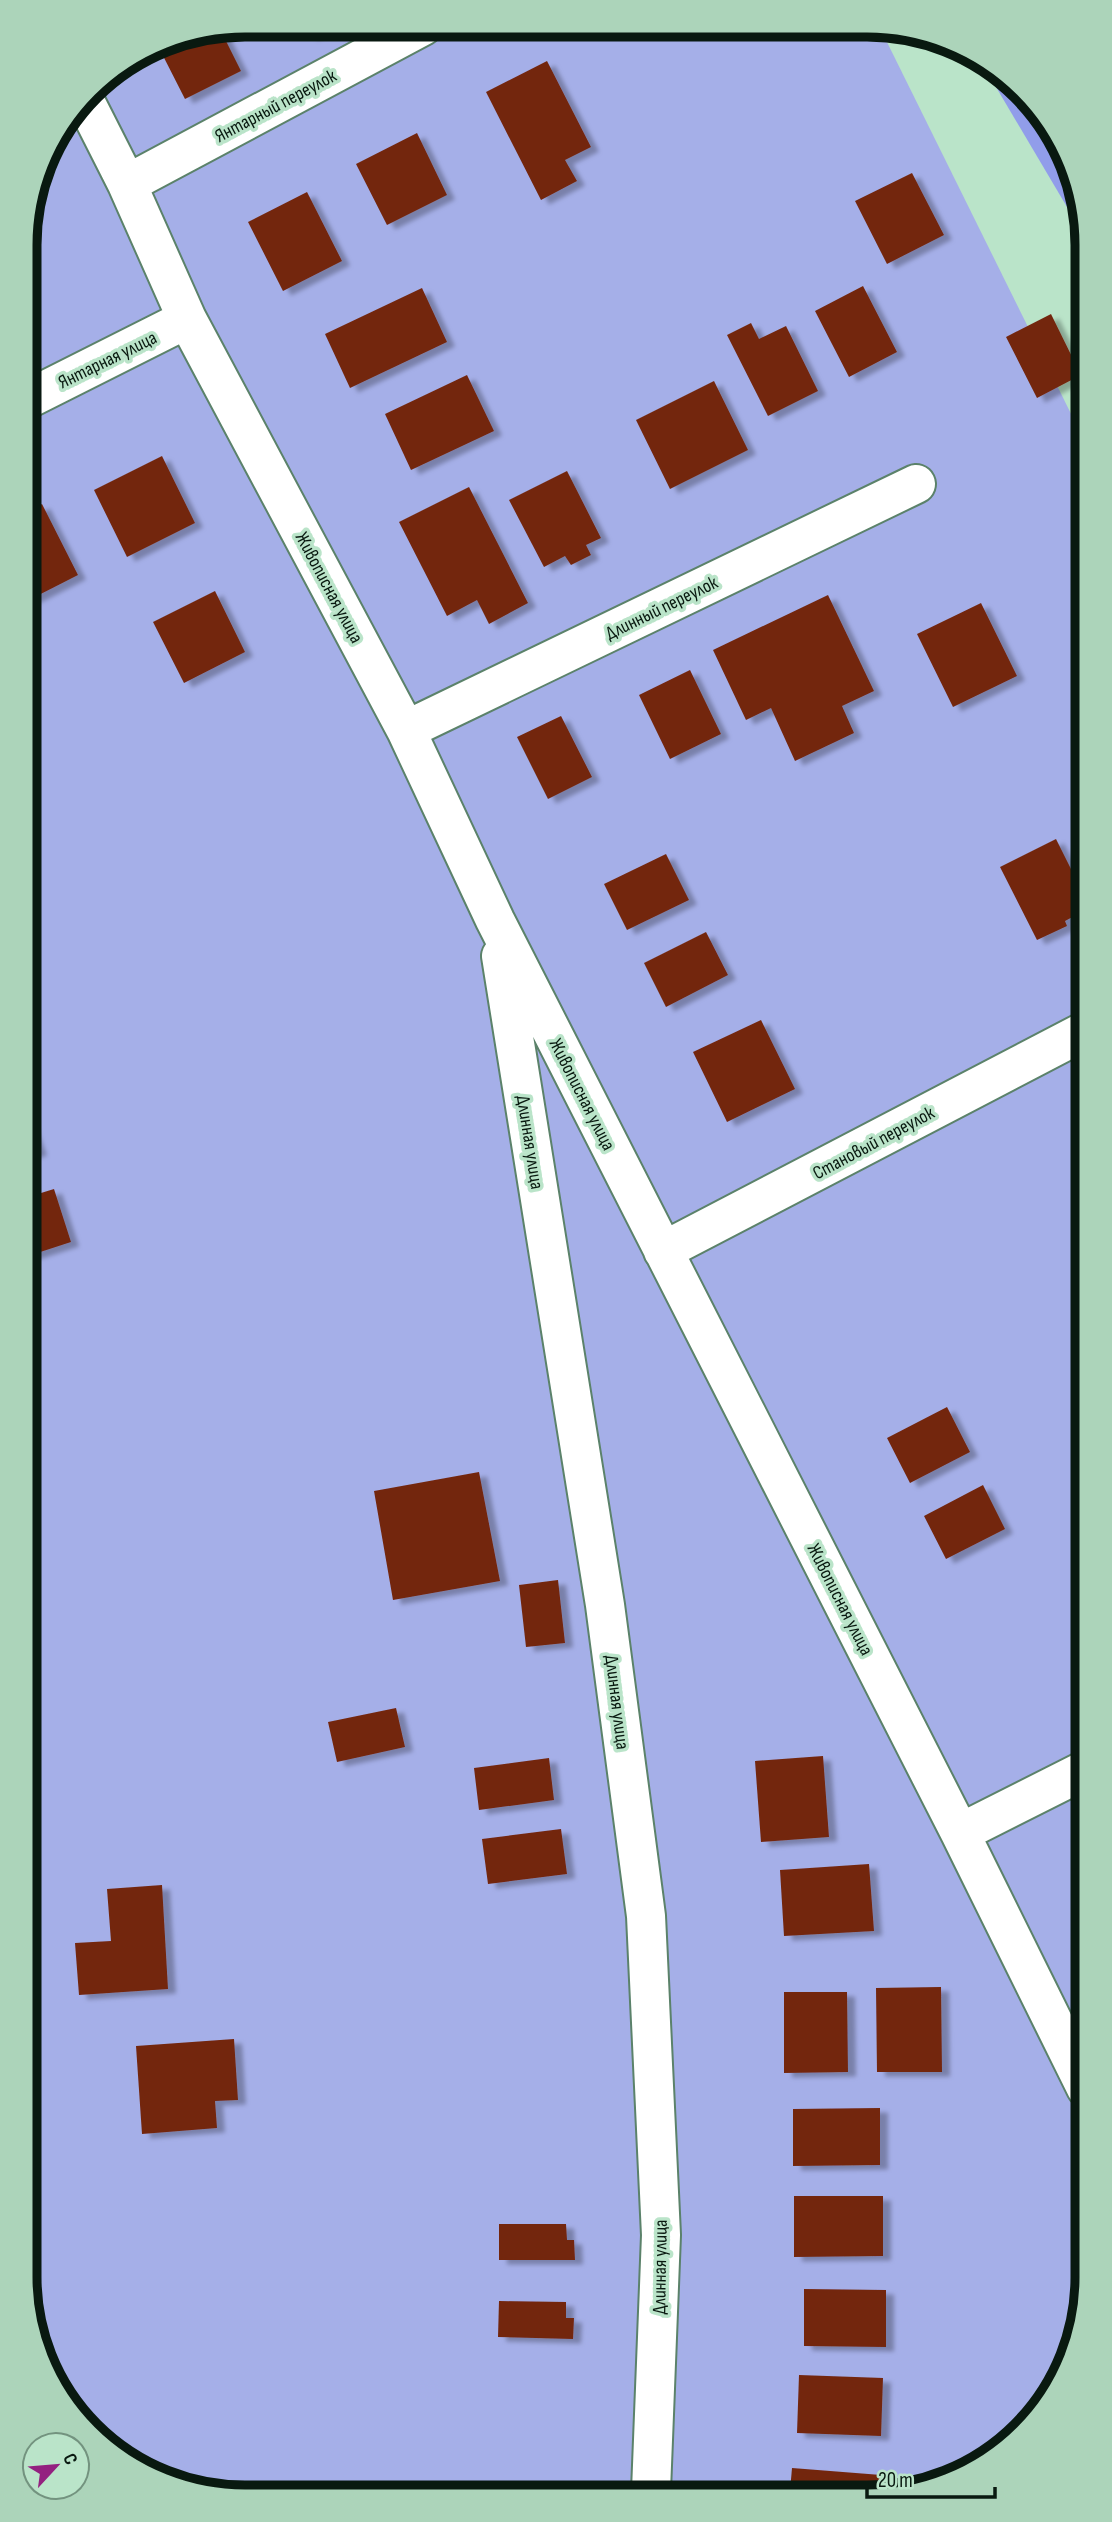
<svg xmlns="http://www.w3.org/2000/svg" width="1112" height="2522" viewBox="0 0 1112 2522" font-family="'Sofia Sans Condensed',sans-serif">
<style>
.green{fill:#a5afe8}
.forest{fill:#919dea}
.building{fill:#732610;filter:url(#shadow)}
.lines{fill:none;stroke-linecap:round;stroke-linejoin:round}
.street-casing{stroke:#5b826a;stroke-width:42}
.street{stroke:#fff;stroke-width:38}
.labels{text-anchor:middle;stroke-width:7;stroke-linejoin:round;paint-order:stroke}
.street-label{font-size:19px;fill:#091910;stroke:#bae4c9}
.rim{fill:none;stroke:#091910;stroke-width:9}
</style>
<defs>
<filter id="shadow"><feDropShadow dx="8" dy="4.5" stdDeviation="2" flood-color="#0004"/></filter>
</defs>
<rect width="100%" height="100%" fill="#bae4c9"/>
<path class="green" d="M 244,25 L 880,28 L 1081,434 L 1087,2292 L 1071,2361 L 1033,2422 L 989,2461 L 925,2490 L 202,2493 L 99,2443 L 61,2399 L 32,2335 L 25,230 L 47,147 L 99,79 L 161,41 Z"/>
<path class="forest" d="M 983,65 L 1013,79 L 1051,123 L 1080,187 L 1080,229 Z"/>
<path class="building" d="M 304,25 L 330,25 L 310,36 Z
M 220,29 L 241,71 L 185,99 L 157,44 Z
M 547,61 L 591,147 L 565,160 L 577,181 L 541,200 L 486,92 Z
M 417,133 L 447,195 L 387,225 L 356,164 Z
M 912,173 L 944,235 L 887,264 L 855,201 Z
M 307,192 L 342,261 L 283,291 L 248,222 Z
M 863,286 L 897,352 L 849,377 L 815,311 Z
M 422,288 L 447,342 L 350,388 L 325,334 Z
M 1051,314 L 1081,375 L 1037,398 L 1006,337 Z
M 751,323 L 759,339 L 786,326 L 818,391 L 768,416 L 727,335 Z
M 467,375 L 494,431 L 411,470 L 385,414 Z
M 714,381 L 748,450 L 670,489 L 636,420 Z
M 162,456 L 195,523 L 127,557 L 94,490 Z
M 567,471 L 601,538 L 586,545 L 591,555 L 571,565 L 565,556 L 544,567 L 509,500 Z
M 469,487 L 528,603 L 489,624 L 477,600 L 447,616 L 399,522 Z
M 42,504 L 78,575 L 29,600 L 26,512 Z
M 215,591 L 245,652 L 184,683 L 153,622 Z
M 828,595 L 874,691 L 842,706 L 854,733 L 795,761 L 771,708 L 746,720 L 713,650 Z
M 981,603 L 1017,676 L 953,707 L 917,634 Z
M 690,670 L 721,734 L 670,759 L 639,695 Z
M 561,716 L 592,777 L 548,799 L 517,737 Z
M 1056,839 L 1082,891 L 1082,912 L 1065,921 L 1067,926 L 1037,940 L 1000,867 Z
M 666,854 L 689,900 L 627,930 L 604,884 Z
M 706,932 L 728,975 L 666,1007 L 644,963 Z
M 761,1020 L 795,1089 L 727,1122 L 693,1052 Z
M 28,1121 L 39,1151 L 28,1155 Z
M 54,1189 L 71,1242 L 28,1256 L 28,1197 Z
M 947,1407 L 970,1452 L 910,1483 L 887,1438 Z
M 479,1472 L 500,1581 L 393,1600 L 374,1491 Z
M 983,1485 L 1005,1529 L 946,1559 L 924,1516 Z
M 558,1580 L 565,1643 L 526,1647 L 519,1585 Z
M 396,1708 L 405,1747 L 337,1762 L 328,1722 Z
M 823,1756 L 829,1837 L 761,1842 L 755,1761 Z
M 549,1758 L 554,1800 L 479,1810 L 474,1768 Z
M 561,1829 L 567,1874 L 488,1884 L 482,1839 Z
M 1085,1848 L 1086,1876 L 1075,1853 Z
M 869,1864 L 874,1931 L 784,1936 L 780,1870 Z
M 162,1885 L 168,1989 L 79,1995 L 75,1943 L 111,1941 L 107,1889 Z
M 941,1987 L 942,2072 L 877,2072 L 876,1988 Z
M 784,1992 L 847,1992 L 848,2072 L 784,2073 Z
M 234,2039 L 238,2100 L 215,2101 L 217,2128 L 142,2134 L 136,2046 Z
M 880,2108 L 880,2165 L 793,2166 L 793,2109 Z
M 794,2196 L 883,2196 L 883,2256 L 794,2257 Z
M 499,2224 L 566,2224 L 567,2240 L 574,2240 L 575,2260 L 499,2260 Z
M 804,2289 L 886,2290 L 886,2347 L 804,2346 Z
M 499,2301 L 566,2302 L 566,2318 L 574,2318 L 573,2339 L 498,2337 Z
M 799,2375 L 883,2378 L 881,2436 L 797,2433 Z
M 792,2468 L 881,2475 L 880,2490 L 790,2491 Z"/>
<g class="lines">
<defs>
<path id="street" d="M 84,99 L 127,184 L 187,319 L 406,730 L 495,920 L 960,1833 L 1086,2088
M 127,184 L 423,26
M 26,400 L 187,319
M 406,730 L 916,484
M 501,956 L 605,1605 L 646,1916 L 661,2235 L 651,2491
M 663,1251 L 1083,1032
M 960,1833 L 1085,1770"/>
</defs>
<use href="#street" class="street-casing"/>
<use href="#street" class="street"/>
</g>
<g class="labels">
<g class="street-label">
<text transform="translate(275 105) rotate(-28)" y="7">Янтарный переулок</text>
<text transform="translate(107 359) rotate(-26)" y="7">Янтарная улица</text>
<text transform="translate(330 587) rotate(62)" y="7">Живописная улица</text>
<text transform="translate(661 607) rotate(-26)" y="7">Длинный переулок</text>
<text transform="translate(583 1094) rotate(63)" y="7">Живописная улица</text>
<text transform="translate(531 1142) rotate(81)" y="7">Длинная улица</text>
<text transform="translate(873 1142) rotate(-28)" y="7">Становый переулок</text>
<text transform="translate(841 1599) rotate(63)" y="7">Живописная улица</text>
<text transform="translate(618 1702) rotate(83)" y="7">Длинная улица</text>
<text transform="translate(659 2267) rotate(-89)" y="7">Длинная улица</text>
</g>
</g>
<path d="M0 0H1112V2522H0ZM245 37H867A208 208 0 0 1 1075 245V2277A208 208 0 0 1 867 2485H245A208 208 0 0 1 37 2277V245A208 208 0 0 1 245 37Z" fill="#acd4ba" fill-rule="evenodd"/>
<path class="rim" d="M245 37H867A208 208 0 0 1 1075 245V2277A208 208 0 0 1 867 2485H245A208 208 0 0 1 37 2277V245A208 208 0 0 1 245 37Z"/>
<g transform="translate(56 2466) rotate(64)"><circle r="33" fill="#bae4c9" stroke="#73937f" stroke-width="2"/>
<path d="M0-5L12 26L0 18L-12 26Z" fill="#942180"/>
<text y="-10" font-size="19" font-weight="bold" text-anchor="middle" fill="#091910">С</text>
</g>
<path d="M867 2487v10h128v-10" fill="none" stroke="#091910" stroke-width="3.5"/>
<text x="878" y="2487" font-size="21" fill="#091910" stroke="#bae4c9" stroke-width="5" paint-order="stroke">20 m</text>
</svg>
